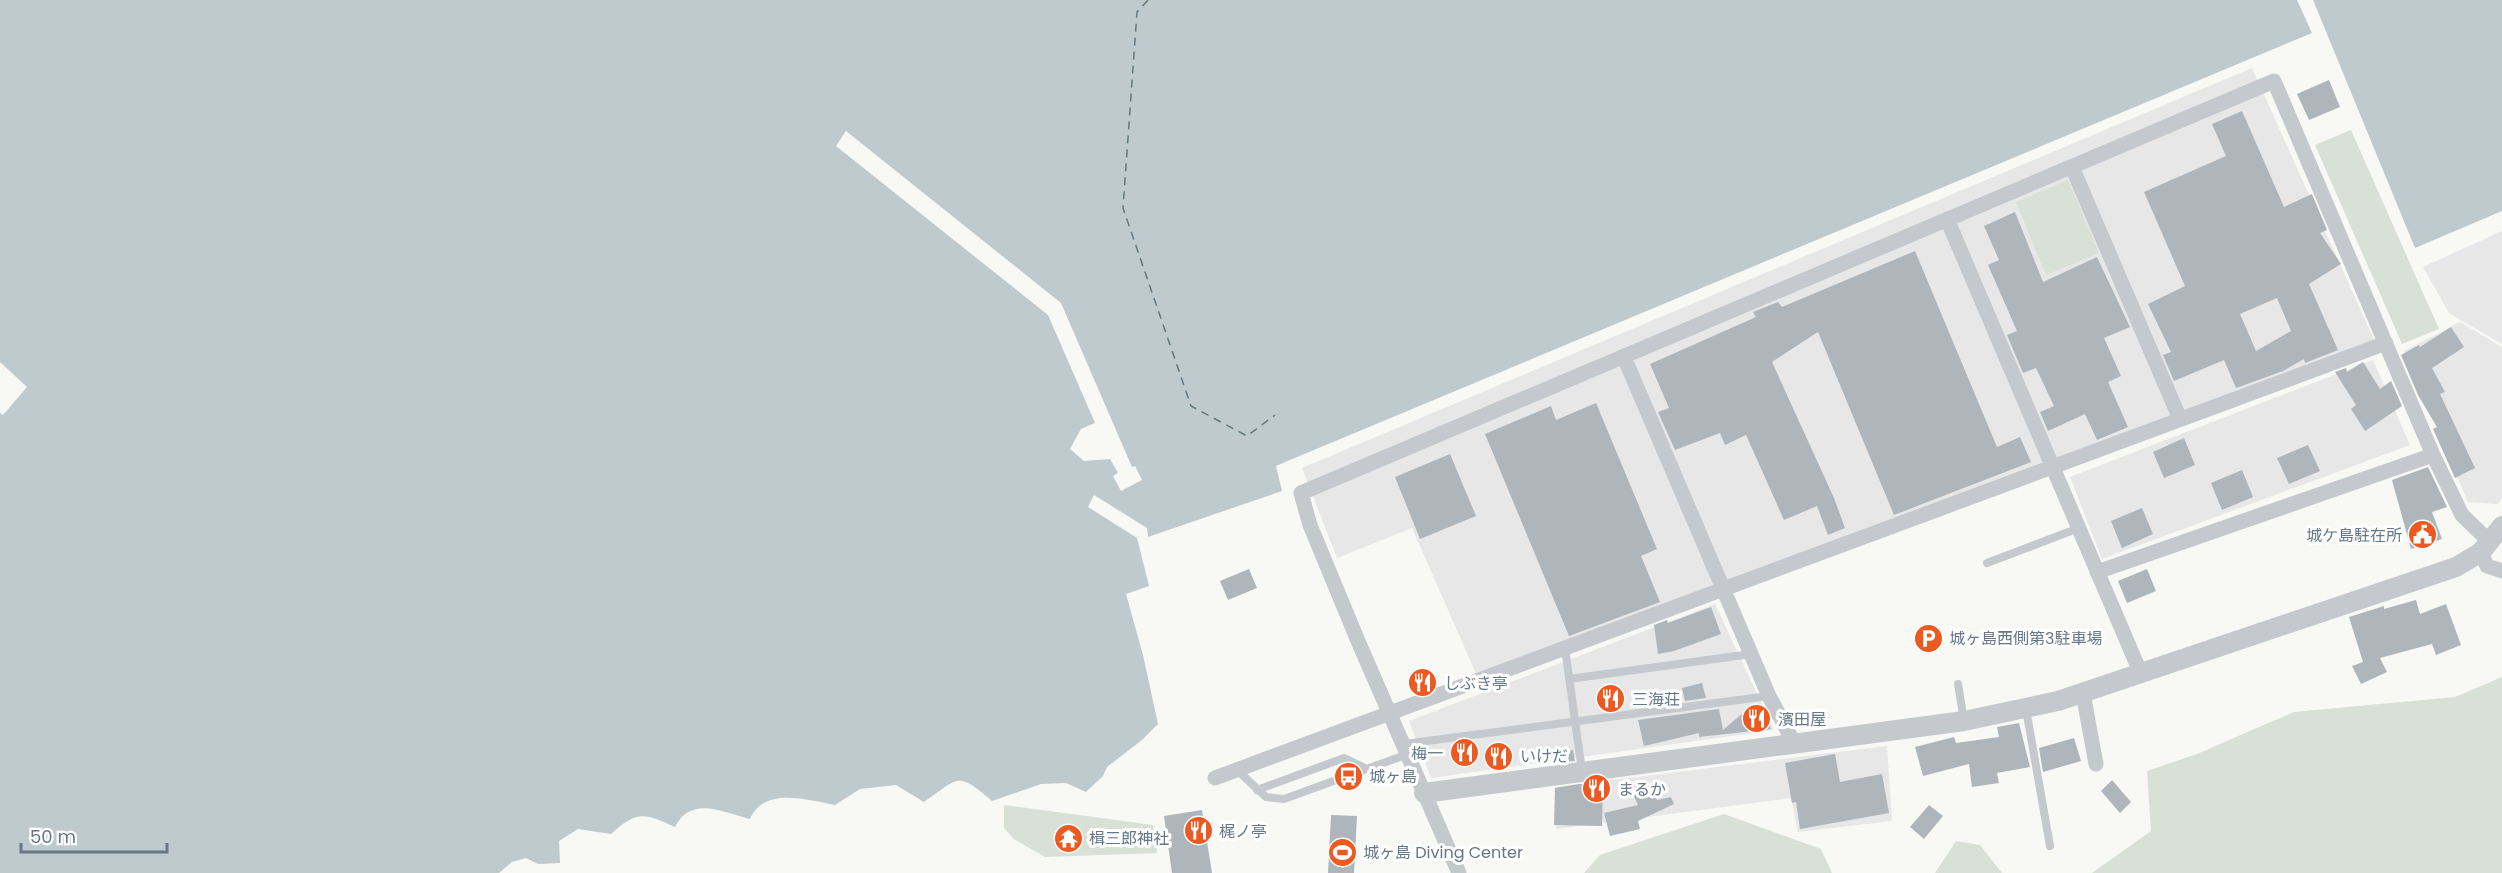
<svg xmlns="http://www.w3.org/2000/svg" width="2502" height="873" viewBox="0 0 2502 873" font-family="Poppins,'Noto Sans JP',sans-serif">
<style>
.built{fill:#e6e7e6}
.green{fill:#d9e0d6}
.water{fill:#bfcacf}
.pier{fill:#f8f8f5}
.lines{fill:none;stroke-linecap:round;stroke-linejoin:round}
.ferry{stroke:#617883;stroke-width:1.5;stroke-dasharray:8 6;stroke-linecap:butt}
.building{fill:#aeb6bc;fill-rule:evenodd}
.service{stroke:#c5c9cd;stroke-width:8}
.minor{stroke:#c5c9cd;stroke-width:15}
.tertiary{stroke:#c5c9cd;stroke-width:20}
.labels{text-anchor:middle;stroke-width:6;stroke-linejoin:round;paint-order:stroke}
.poi-label{font-size:16px;fill:#657788;stroke:#fff;text-anchor:start}
</style>
<rect width="100%" height="100%" fill="#f8f8f5"/>
<path class="built" d="M 2252,68 L 2375,342 L 1478,678 L 1412,528 L 1337,558 L 1302,468 Z
M 2502,231 L 2502,344 L 2449,313 L 2423,267 Z
M 2460,322 L 2502,347 L 2502,498 L 2498,504 L 2468,502 L 2404,351 Z
M 2373,360 L 2410,445 L 2102,559 L 2070,477 Z
M 1715,604 L 1774,730 L 1431,778 L 1409,721 Z
M 1887,746 L 1892,821 L 1798,832 L 1791,798 L 1556,829 L 1556,787 Z"/>
<path class="green" d="M 2351,130 L 2439,329 L 2402,344 L 2315,145 Z
M 2068,180 L 2099,253 L 2046,275 L 2016,202 Z
M 2502,677 L 2502,873 L 2092,873 L 2151,831 L 2147,771 L 2197,754 L 2294,712 L 2455,697 Z
M 1004,805 L 1153,825 L 1157,853 L 1045,857 L 1014,839 L 1004,828 Z
M 1724,814 L 1821,849 L 1832,873 L 1584,873 L 1600,855 Z
M 1956,841 L 1980,845 L 2002,873 L 1935,873 Z"/>
<path class="water" d="M 0,0 L 2297,0 L 2312,33 L 1290,460 L 1276,466 L 1282,491 L 1148,537 L 1147,528 L 1094,495 L 1088,507 L 1137,538 L 1149,586 L 1126,594 L 1143,655 L 1158,724 L 1142,740 L 1107,767 L 1103,776 L 1086,792 L 1066,783 L 1041,784 L 992,801 C 957,771 960,777 924,802 L 896,785 L 860,789 L 835,805 C 808,800 764,786 750,819 C 723,812 691,795 675,827 C 645,813 637,810 611,834 L 578,829 L 559,841 L 560,863 L 538,864 L 526,858 L 512,862 L 499,873 L 0,873 L 0,413 L 3,415 L 27,387 L 0,362 Z
M 2313,0 L 2502,0 L 2502,211 L 2415,248 Z"/>
<path class="pier" d="M 2310,0 L 2312,0 L 2342,71 L 2339,72 Z
M 846,131 L 1061,303 L 1132,467 L 1135,466 L 1142,480 L 1121,491 L 1113,476 L 1118,473 L 1110,459 L 1084,461 L 1070,449 L 1081,429 L 1095,423 L 1048,315 L 836,146 Z"/>
<g class="lines">
<path class="ferry" d="M 1148,0 L 1137,12 L 1123,208 L 1191,406 L 1247,436 L 1275,415"/>
</g>
<path class="building" d="M 2329,80 L 2340,107 L 2309,120 L 2297,94 Z
M 2242,111 L 2284,207 L 2312,194 L 2327,230 L 2320,233 L 2341,264 L 2309,284 L 2338,350 L 2305,363 L 2304,359 L 2283,371 L 2236,388 L 2224,360 L 2174,381 L 2163,355 L 2171,352 L 2148,304 L 2185,286 L 2144,192 L 2226,156 L 2212,124 ZM 2277,298 L 2291,331 L 2256,351 L 2240,314 Z
M 2015,212 L 2043,282 L 2097,257 L 2130,327 L 2104,338 L 2121,376 L 2108,382 L 2128,427 L 2097,440 L 2085,414 L 2048,431 L 2040,412 L 2054,406 L 2036,368 L 2023,373 L 2007,335 L 2017,331 L 1988,265 L 1999,260 L 1984,226 Z
M 1915,251 L 1997,447 L 2020,437 L 2031,462 L 1894,515 L 1818,332 L 1772,362 L 1834,498 L 1845,528 L 1828,535 L 1817,506 L 1784,520 L 1746,435 L 1725,445 L 1720,433 L 1675,450 L 1658,412 L 1669,408 L 1650,364 L 1756,317 L 1753,312 L 1778,302 L 1782,307 Z
M 2451,327 L 2464,347 L 2432,368 L 2445,392 L 2440,394 L 2475,468 L 2455,478 L 2433,429 L 2437,427 L 2418,395 L 2401,355 L 2419,345 L 2420,347 Z
M 2363,362 L 2380,389 L 2391,381 L 2402,406 L 2365,431 L 2351,409 L 2356,405 L 2335,372 L 2346,368 L 2347,372 Z
M 1596,403 L 1657,549 L 1641,556 L 1660,602 L 1569,636 L 1485,434 L 1551,406 L 1556,420 Z
M 2184,438 L 2195,465 L 2164,478 L 2153,452 Z
M 2308,445 L 2320,471 L 2289,484 L 2277,458 Z
M 1450,454 L 1476,516 L 1420,539 L 1395,477 Z
M 2428,467 L 2447,507 L 2432,512 L 2442,539 L 2411,549 L 2392,480 Z
M 2242,470 L 2253,497 L 2222,510 L 2211,483 Z
M 2142,508 L 2153,534 L 2122,548 L 2111,521 Z
M 1249,569 L 1257,588 L 1228,600 L 1220,581 Z
M 2147,569 L 2156,591 L 2127,603 L 2118,581 Z
M 2416,600 L 2420,614 L 2446,604 L 2461,645 L 2436,655 L 2432,644 L 2380,658 L 2387,672 L 2361,684 L 2352,666 L 2363,662 L 2349,617 L 2384,606 L 2384,609 Z
M 1711,607 L 1721,634 L 1674,651 L 1658,654 L 1654,625 L 1667,620 L 1668,623 Z
M 1702,683 L 1706,698 L 1685,701 L 1682,688 Z
M 1760,705 L 1771,729 L 1699,737 L 1699,733 L 1644,746 L 1638,720 L 1719,709 L 1723,730 L 1750,707 Z
M 2019,723 L 2030,767 L 1997,773 L 1999,783 L 1972,787 L 1969,764 L 1923,776 L 1915,747 L 1954,737 L 1956,743 L 1999,737 L 1997,727 Z
M 2074,738 L 2081,761 L 2043,772 L 2039,748 Z
M 1573,750 L 1575,761 L 1555,763 L 1555,753 Z
M 1835,754 L 1840,782 L 1882,774 L 1889,813 L 1800,829 L 1796,802 L 1792,803 L 1785,763 Z
M 1647,780 L 1657,800 L 1671,797 L 1674,804 L 1638,821 L 1640,829 L 1610,836 L 1604,813 L 1638,805 L 1630,788 Z
M 2112,780 L 2131,802 L 2120,813 L 2101,791 Z
M 1579,784 L 1603,785 L 1602,826 L 1554,825 L 1555,788 Z
M 1929,805 L 1943,816 L 1924,839 L 1910,827 Z
M 1202,810 L 1212,873 L 1172,873 L 1164,816 Z
M 1331,815 L 1357,816 L 1354,873 L 1328,873 Z"/>
<g class="lines">
<path class="service" d="M 1987,563 L 2079,528
M 1565,648 L 1582,771
M 1569,679 L 1751,654
M 1958,684 L 1964,721
M 2026,709 L 2050,846
M 1404,744 L 1769,696
M 1237,770 L 1266,797 L 1284,799 L 1408,754
M 1257,790 L 1344,758 L 1367,769"/>
<path class="minor" d="M 2072,167 L 2180,419
M 1947,219 L 2141,674
M 1624,357 L 1769,696 L 1794,743
M 2481,552 L 2487,566 L 2502,571
M 2097,572 L 2433,455
M 2083,693 L 2096,764
M 1215,778 L 2386,343
M 1459,873 L 1358,641 L 1310,525 L 1301,493 L 2274,81 L 2433,455 L 2462,515 L 2490,542"/>
<path class="tertiary" d="M 1424,793 L 1964,721 L 2058,701 L 2456,567 L 2481,552 L 2502,526"/>
</g>
<defs>
<symbol id="civic-disc" viewBox="-11 -11 22 22"><circle r="9.5" fill="#ec5a21" stroke="#fff"/><path d="M-.6-6.5H3V-4.5H.6V-3L4-1V1h2V6H-6V1h2V-1L-.6-3ZM-1.2 2.5V6h2.4V2.5Z" fill="#fff"/></symbol>
<symbol id="parking-disc" viewBox="-11 -11 22 22"><circle r="9.5" fill="#ec5a21" stroke="#fff"/><path d="M-3.5-5.5H1a3.5 3.5 0 0 1 0 7H-1V5.5H-3.5ZM-1-3.4V-.6H.8a1.4 1.4 0 0 0 0-2.8Z" fill="#fff"/></symbol>
<symbol id="restaurant-disc" viewBox="-11 -11 22 22"><circle r="9.5" fill="#ec5a21" stroke="#fff"/><path d="M-5-6h1v4h1v-4h1v4h1v-4h1v5L-1.5 .5V6h-2V.5L-5-1ZM5-6V6H3V1.5H1.5Q1.5-4 5-6Z" fill="#fff"/></symbol>
<symbol id="bus-disc" viewBox="-11 -11 22 22"><circle r="9.5" fill="#ec5a21" stroke="#fff"/><path d="M-5-6H5V4H4V6H2V4H-2V6H-4V4H-5ZM-3.5-4V0h7V-4ZM-3.5 1.2v1.5H-2V1.2ZM2 1.2v1.5H3.5V1.2Z" fill="#fff"/></symbol>
<symbol id="temple-disc" viewBox="-11 -11 22 22"><circle r="9.5" fill="#ec5a21" stroke="#fff"/><path d="M0-6L5-2H3V0L6.5 2.5H4V6H1.5V3h-3V6H-4V2.5H-6.5L-3 0V-2H-5Z" fill="#fff"/></symbol>
<symbol id="stadium-disc" viewBox="-11 -11 22 22"><circle r="9.5" fill="#ec5a21" stroke="#fff"/><path d="M0-5a6.5 5 0 1 0 0 10a6.5 5 0 1 0 0-10ZM-3.5-1.8h7v3.6h-7Z" fill="#fff"/></symbol>
</defs>
<g fill-rule="evenodd">
<use href="#civic-disc" x="2406" y="518" width="33" height="33"/>
<use href="#parking-disc" x="1912" y="622" width="33" height="33"/>
<use href="#restaurant-disc" x="1406" y="666" width="33" height="33"/>
<use href="#restaurant-disc" x="1594" y="682" width="33" height="33"/>
<use href="#restaurant-disc" x="1740" y="702" width="33" height="33"/>
<use href="#restaurant-disc" x="1448" y="736" width="33" height="33"/>
<use href="#restaurant-disc" x="1482" y="740" width="33" height="33"/>
<use href="#bus-disc" x="1332" y="760" width="33" height="33"/>
<use href="#restaurant-disc" x="1580" y="772" width="33" height="33"/>
<use href="#restaurant-disc" x="1182" y="814" width="33" height="33"/>
<use href="#temple-disc" x="1052" y="822" width="33" height="33"/>
<use href="#stadium-disc" x="1326" y="836" width="33" height="33"/>
</g>
<g class="labels">
<g class="poi-label">
<text x="2402" y="541" text-anchor="end">城ケ島駐在所</text>
<text x="1949" y="644">城ヶ島西側第3駐車場</text>
<text x="1444" y="689">しぶき亭</text>
<text x="1632" y="705">三海荘</text>
<text x="1778" y="725">濱田屋</text>
<text x="1443" y="759" text-anchor="end">梅一</text>
<text x="1520" y="762">いけだ</text>
<text x="1369" y="782">城ヶ島</text>
<text x="1618" y="795">まるか</text>
<text x="1219" y="837">梶ノ亭</text>
<text x="1089" y="844">楫三郎神社</text>
<text x="1363" y="858">城ヶ島 Diving Center</text>
</g>
</g>
<path d="M21 843v9h146v-9" fill="none" stroke="#657788" stroke-width="3"/>
<text x="30" y="843" font-size="18" fill="#657788" stroke="#ffffff" stroke-width="4.5" paint-order="stroke">50 m</text>
</svg>
